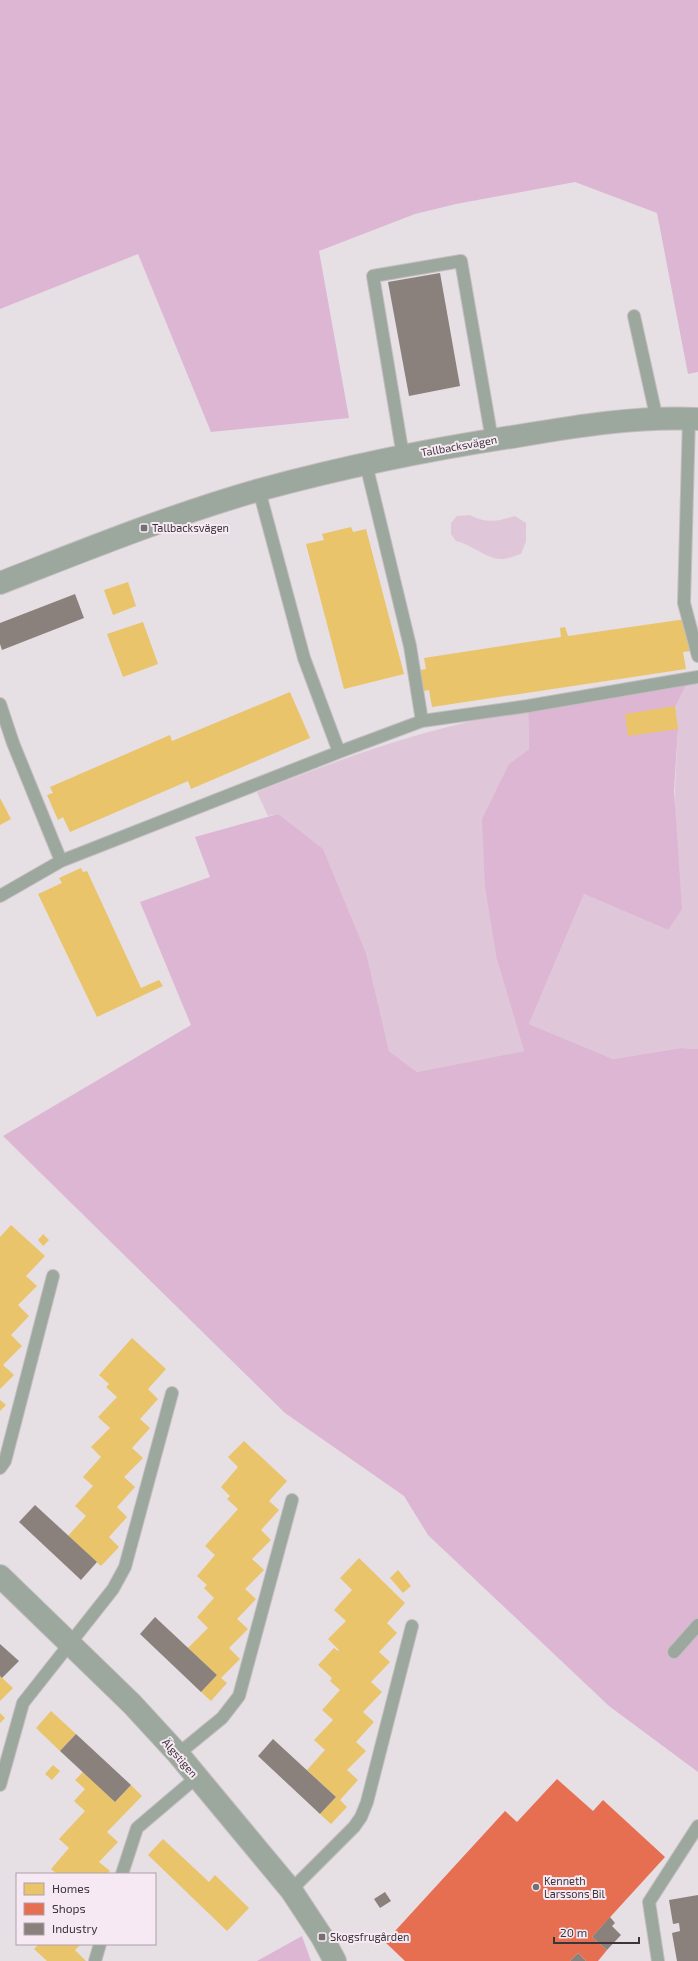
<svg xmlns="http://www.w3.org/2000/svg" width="698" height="1961" viewBox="0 0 698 1961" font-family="'Exo 2',sans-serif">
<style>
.green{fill:#dfc6d9}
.forest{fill:#ddb6d4}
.homes{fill:#e9c46a}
.shops{fill:#e76f51}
.industry{fill:#8a817c}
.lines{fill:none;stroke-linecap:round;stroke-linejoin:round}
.lane-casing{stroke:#c3bec1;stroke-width:14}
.street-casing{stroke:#c3bec1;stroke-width:24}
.lane{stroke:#9ca89d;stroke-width:12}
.street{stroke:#9ca89d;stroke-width:22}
.poi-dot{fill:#767075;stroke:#f6e9f3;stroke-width:1.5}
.labels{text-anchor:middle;stroke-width:4;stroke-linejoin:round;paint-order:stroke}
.street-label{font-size:11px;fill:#3a3539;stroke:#f6e9f3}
.poi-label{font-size:11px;fill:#3a3539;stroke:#f6e9f3;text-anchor:start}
</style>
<rect width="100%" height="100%" fill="#e6dfe4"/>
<path class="green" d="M 470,515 C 487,524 497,521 515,516 L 526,523 L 526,541 L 521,554 C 516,555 508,559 503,559 C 488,560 471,544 456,541 L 451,534 L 451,523 L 457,516 Z
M 698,677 L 698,1049 L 681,1048 L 613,1059 L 529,1024 L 584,894 L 668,930 L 678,729 L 675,706 L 689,679 Z
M 528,706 L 529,749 L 509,764 L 497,960 L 524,1051 L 417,1072 L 389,1051 L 367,956 L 278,814 L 268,816 L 257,792 C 316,769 375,746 436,730 C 467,722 497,715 528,706 Z"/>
<path class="forest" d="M 0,0 L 698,0 L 698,372 L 688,374 L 657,213 L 575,182 L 456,204 L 415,214 L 319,251 L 349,418 L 211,432 L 138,254 L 0,309 Z
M 689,679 L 675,707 L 678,729 L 674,791 L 682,909 L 668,930 L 584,894 L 529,1024 L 613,1059 L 681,1048 L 698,1049 L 698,1772 L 609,1706 L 428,1535 L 404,1496 L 285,1413 L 3,1136 L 191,1025 L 140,902 L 210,877 L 195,837 L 278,814 L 323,849 L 367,956 L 389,1051 L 417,1072 L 524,1051 L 497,960 L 485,887 L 482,819 L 509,764 L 529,749 L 528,706 Z
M 302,1936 L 311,1961 L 257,1961 Z"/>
<path class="homes" d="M 351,527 L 353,532 L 366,529 L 404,674 L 344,689 L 306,544 L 324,540 L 322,534 Z
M 128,582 L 136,606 L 113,615 L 104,590 Z
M 686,619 L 691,651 L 683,652 L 686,669 L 432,707 L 429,690 L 423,691 L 420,670 L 426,669 L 424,658 L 561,637 L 560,628 L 565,627 L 568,636 Z
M 143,622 L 158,664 L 123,677 L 107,634 Z
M 290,692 L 310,738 L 191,789 L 188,781 L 70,832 L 63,817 L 58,820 L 47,795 L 53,793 L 50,787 L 170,735 L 172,741 Z
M 675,706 L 678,729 L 628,736 L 625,714 Z
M 0,798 L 11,819 L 0,825 Z
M 81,868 L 83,872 L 87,871 L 141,988 L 159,980 L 163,986 L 97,1017 L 38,894 L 62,883 L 59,878 Z
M 11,1225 L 45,1256 L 26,1276 L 37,1286 L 18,1305 L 29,1316 L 11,1335 L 22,1346 L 3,1365 L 14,1375 L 0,1389 L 0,1237 Z
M 43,1234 L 49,1240 L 43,1246 L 38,1240 Z
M 132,1338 L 166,1369 L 148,1389 L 158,1399 L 140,1419 L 150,1428 L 132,1448 L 143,1458 L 124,1477 L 135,1487 L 117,1507 L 127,1517 L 109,1537 L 119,1547 L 101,1566 L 68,1536 L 86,1516 L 75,1506 L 93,1486 L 83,1477 L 101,1457 L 91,1447 L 110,1428 L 98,1417 L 117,1397 L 106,1387 L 109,1384 L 99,1375 Z
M 0,1400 L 6,1405 L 0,1411 Z
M 244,1441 L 287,1481 L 269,1501 L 279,1510 L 261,1530 L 271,1540 L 252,1559 L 264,1570 L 245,1589 L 256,1599 L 237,1619 L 248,1629 L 229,1648 L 240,1659 L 221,1678 L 227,1683 L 211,1701 L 201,1692 L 217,1675 L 188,1648 L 208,1628 L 197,1617 L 214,1598 L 204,1588 L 207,1585 L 197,1576 L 215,1555 L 205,1546 L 238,1509 L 227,1499 L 230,1496 L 221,1487 L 238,1467 L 228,1457 Z
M 359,1558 L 405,1603 L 387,1623 L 397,1633 L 379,1652 L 390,1662 L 371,1682 L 382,1692 L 363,1712 L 374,1722 L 356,1742 L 366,1751 L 347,1770 L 358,1780 L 340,1800 L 347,1807 L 331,1824 L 320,1814 L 336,1797 L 307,1770 L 325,1750 L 314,1740 L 333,1720 L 322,1710 L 340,1690 L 330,1681 L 332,1678 L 318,1665 L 334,1648 L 338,1651 L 339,1650 L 328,1639 L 346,1621 L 334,1610 L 352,1590 L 340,1578 Z
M 398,1570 L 411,1586 L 403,1593 L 390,1578 Z
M 0,1676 L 13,1688 L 0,1701 Z
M 51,1711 L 76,1734 L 60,1751 L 36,1728 Z
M 0,1713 L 5,1718 L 0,1723 Z
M 53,1765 L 60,1771 L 52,1780 L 45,1774 Z
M 83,1772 L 115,1802 L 131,1785 L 142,1796 L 107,1832 L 118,1842 L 99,1862 L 110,1871 L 107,1874 L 57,1874 L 51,1869 L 69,1848 L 59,1839 L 85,1811 L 74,1801 L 85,1789 L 75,1780 Z
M 163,1839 L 209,1882 L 215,1875 L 249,1908 L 227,1931 L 148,1855 Z
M 39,1944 L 81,1944 L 75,1950 L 86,1961 L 47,1961 L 34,1949 Z"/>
<path class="shops" d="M 557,1779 L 593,1811 L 603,1800 L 665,1857 L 592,1937 L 607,1950 L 598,1961 L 586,1961 L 578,1953 L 570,1961 L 405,1961 L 385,1942 L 505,1811 L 517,1822 Z"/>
<path class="industry" d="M 440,273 L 460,386 L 409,396 L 388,282 Z
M 75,594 L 84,618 L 2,650 L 0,644 L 0,623 Z
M 35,1505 L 97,1562 L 81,1580 L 19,1522 Z
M 155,1617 L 217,1675 L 201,1692 L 140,1634 Z
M 0,1644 L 19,1661 L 2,1678 L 0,1676 Z
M 76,1734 L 131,1785 L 115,1802 L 60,1751 Z
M 273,1739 L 336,1797 L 320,1814 L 258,1756 Z
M 385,1892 L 391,1901 L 380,1908 L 374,1899 Z
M 698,1895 L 698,1961 L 677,1961 L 672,1933 L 680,1931 L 679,1923 L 673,1924 L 669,1900 Z
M 610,1917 L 615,1923 L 612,1926 L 621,1935 L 607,1950 L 592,1937 Z
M 578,1953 L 586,1961 L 570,1961 Z"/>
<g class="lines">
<defs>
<path id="lane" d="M 634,316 L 657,420
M 689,418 L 684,603 L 698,656
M 403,456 L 373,276 L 461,261 L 492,440
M 366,464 L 410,646 L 422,721
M 259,490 L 304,658 L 339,752
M 0,704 L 13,743 L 61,861
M 0,896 L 61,861 L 339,752 L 422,721 L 528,706 L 698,677
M 0,1468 L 5,1461 L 53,1276
M 674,1652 L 698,1625
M 178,1754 L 222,1718 L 239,1696 L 292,1500
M 0,1785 L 23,1703 L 113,1589 L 125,1567 L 172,1393
M 122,1874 L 137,1828 L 197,1777
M 291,1890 L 354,1827 L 361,1817 L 367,1802 L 412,1626
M 95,1961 L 100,1944
M 658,1961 L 649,1902 L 698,1826"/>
<path id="street" d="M 0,583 C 85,550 171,515 259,490 C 344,467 431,449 518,436 C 577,426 638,416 698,419
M 0,1576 L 132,1704 L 178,1754 L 291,1890 L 322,1937 L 335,1961"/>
</defs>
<use href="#lane" class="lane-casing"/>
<use href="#street" class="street-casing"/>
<use href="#lane" class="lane"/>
<use href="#street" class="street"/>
</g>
<g class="poi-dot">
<rect x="140" y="524" width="8" height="8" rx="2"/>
<circle cx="536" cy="1887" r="4"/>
<rect x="318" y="1933" width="8" height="8" rx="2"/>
</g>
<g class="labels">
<g class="street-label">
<text transform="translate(459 446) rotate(-10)" y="4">Tallbacksvägen</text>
<text transform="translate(180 1758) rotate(49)" y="4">Älgstigen</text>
</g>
<g class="poi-label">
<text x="152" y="532">Tallbacksvägen</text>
<text x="544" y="1885">Kenneth<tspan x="544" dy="13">Larssons Bil</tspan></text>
<text x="330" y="1941">Skogsfrugården</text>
</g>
</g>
<rect x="16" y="1873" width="140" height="72" fill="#f6e9f3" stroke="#aba1a9"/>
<rect x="24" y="1883" width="20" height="12" fill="#e9c46a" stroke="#aba1a9"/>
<text x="52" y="1893" font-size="12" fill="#3a3539">Homes</text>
<rect x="24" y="1903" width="20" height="12" fill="#e76f51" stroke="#aba1a9"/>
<text x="52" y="1913" font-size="12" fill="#3a3539">Shops</text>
<rect x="24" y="1923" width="20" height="12" fill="#8a817c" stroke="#aba1a9"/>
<text x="52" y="1933" font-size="12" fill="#3a3539">Industry</text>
<path d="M554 1937v6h85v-6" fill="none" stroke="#3a3539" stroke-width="2"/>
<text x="560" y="1937" font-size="12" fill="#3a3539" stroke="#f6e9f3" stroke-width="3" paint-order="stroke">20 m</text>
</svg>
